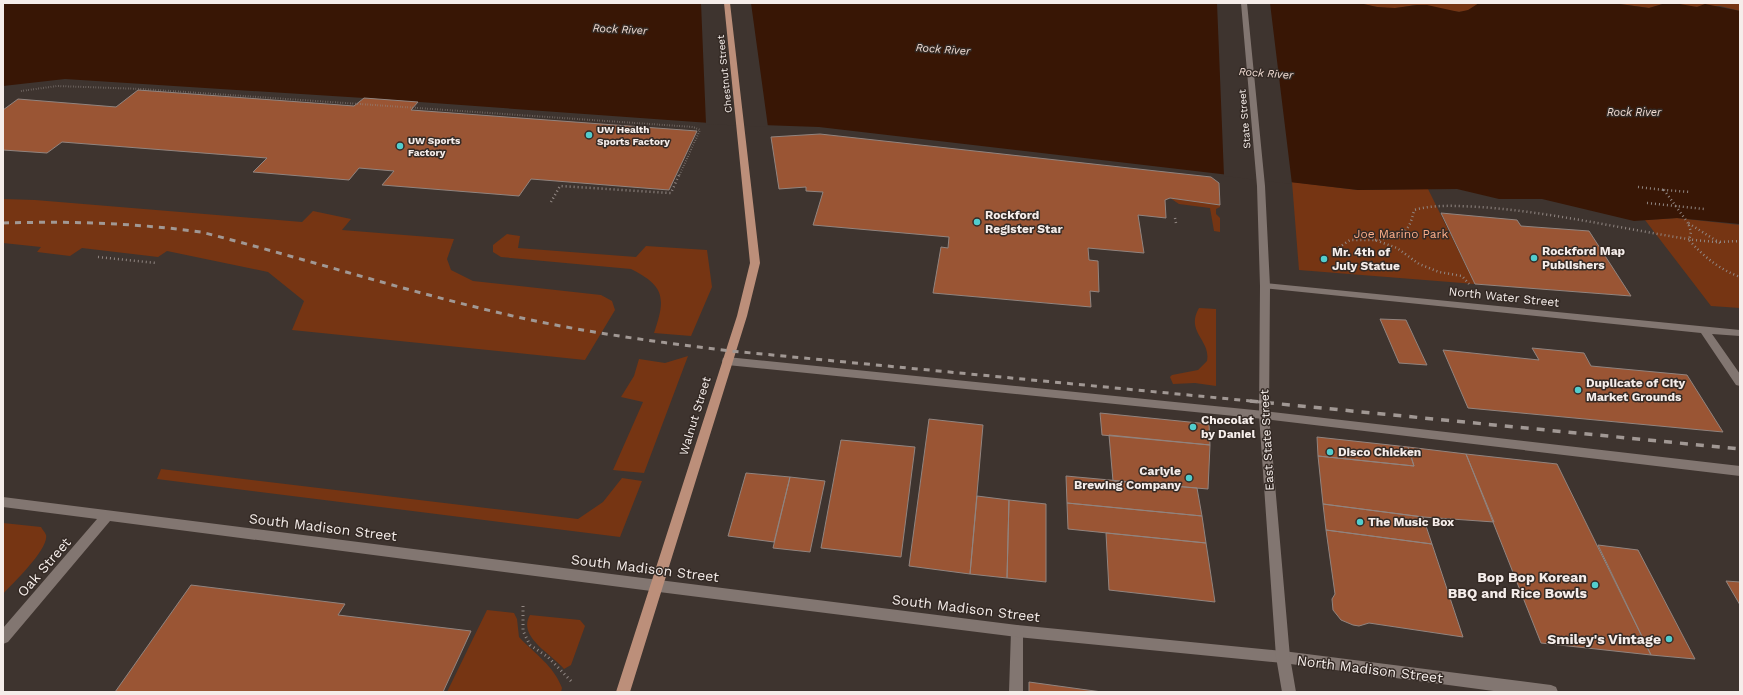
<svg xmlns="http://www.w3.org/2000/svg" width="1743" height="695" viewBox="0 0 1743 695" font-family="'Work Sans',sans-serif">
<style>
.green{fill:#763513}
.water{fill:#381605}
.pier{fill:#3e342f}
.building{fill:#9a5534;stroke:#91847f}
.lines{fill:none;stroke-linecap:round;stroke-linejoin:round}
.path-far2{stroke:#918783;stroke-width:2;stroke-dasharray:0.5 2;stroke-linecap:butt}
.path-far1{stroke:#918783;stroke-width:2.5;stroke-dasharray:1 3;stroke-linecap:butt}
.path{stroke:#918783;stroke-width:3;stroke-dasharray:1 3.5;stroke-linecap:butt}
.service{fill:#827671;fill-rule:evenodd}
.minor{fill:#827671;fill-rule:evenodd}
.tertiary{fill:#827671;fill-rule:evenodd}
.secondary{fill:#827671;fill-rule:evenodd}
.primary{fill:#bc8f7a;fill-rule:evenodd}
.rail-far1{stroke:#a19894;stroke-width:3;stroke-dasharray:6 6;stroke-linecap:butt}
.rail{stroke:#a19894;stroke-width:3.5;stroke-dasharray:8 8;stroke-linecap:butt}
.poi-dot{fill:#52cdcd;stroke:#342a25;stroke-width:1.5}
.labels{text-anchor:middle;stroke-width:3;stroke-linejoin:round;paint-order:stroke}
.far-street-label{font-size:10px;fill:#f5edea;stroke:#342a25}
.far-poi-label{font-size:10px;font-weight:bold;fill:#f5edea;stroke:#342a25;text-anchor:start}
.far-water-label{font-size:11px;font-style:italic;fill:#f1dcd3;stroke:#342a25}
.poi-label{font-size:12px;font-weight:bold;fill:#f5edea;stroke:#342a25;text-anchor:start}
.park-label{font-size:12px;fill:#fcad89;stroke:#342a25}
.street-label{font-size:12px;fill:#f5edea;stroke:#342a25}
.near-street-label{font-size:14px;fill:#f5edea;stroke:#342a25}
.near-poi-label{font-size:14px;font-weight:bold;fill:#f5edea;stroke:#342a25;text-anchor:end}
</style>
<rect width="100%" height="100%" fill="#3e342f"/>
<path class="green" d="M 1359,3 L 1479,3 C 1463,22 1437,4 1417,5 C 1410,5 1403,8 1396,8 C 1383,9 1371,6 1359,3 Z
M 1612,3 L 1666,3 L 1649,8 Z
M 1674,3 L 1740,3 L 1740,11 L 1720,6 L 1690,7 Z
M 1292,182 L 1358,190 L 1428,189 L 1475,284 L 1299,270 Z
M 1170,198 L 1220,205 L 1220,207 L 1216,209 L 1216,214 L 1220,218 L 1220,232 L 1214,231 L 1210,208 L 1179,204 Z
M 3,199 L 35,200 L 302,222 L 313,211 L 351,219 L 342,230 L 454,239 L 447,259 L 451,270 L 473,281 L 601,295 L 612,301 L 615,310 L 585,360 L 292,330 L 304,301 L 268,272 L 167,251 L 158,257 L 82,248 L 70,256 L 37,252 L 41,247 L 3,243 Z
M 1677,218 L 1740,225 L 1740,308 L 1711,306 L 1645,220 Z
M 507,234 L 520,236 L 518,248 L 636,257 L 646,246 L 707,250 L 712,287 L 691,336 L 654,333 C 666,298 665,286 631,269 L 501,257 L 493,252 L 493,245 Z
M 1199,308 L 1216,309 L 1216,386 L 1195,383 L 1173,384 L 1170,377 L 1172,375 L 1198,370 L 1207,361 C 1211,340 1185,332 1199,308 Z
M 688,356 L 644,473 L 613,470 L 643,402 L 621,397 L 634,376 L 639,359 L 665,363 Z
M 161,469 L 578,519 L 603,502 L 622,478 L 642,481 L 620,537 L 157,479 Z
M 3,523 L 41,527 C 42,529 45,532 46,535 C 49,549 13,583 3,594 Z
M 487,610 L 514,613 L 517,619 L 519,637 C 535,654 554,666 562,688 L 561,692 L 447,692 Z
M 530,615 L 580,620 L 585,626 L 571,665 L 564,669 C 552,654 517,637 530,615 Z"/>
<path class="water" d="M 3,3 L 1359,3 L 1377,7 L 1395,8 L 1417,5 L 1427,5 L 1459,12 L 1468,10 L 1479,3 L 1612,3 L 1649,8 L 1666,3 L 1674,3 L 1697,7 L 1705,4 L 1740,11 L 1740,224 L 1677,218 L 1634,221 L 1542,199 L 1499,199 L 1457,189 L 1358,190 L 819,127 L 710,123 L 364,98 L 65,79 L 3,86 Z"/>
<path class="pier" d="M 701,3 L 751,3 L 768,127 L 706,124 Z
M 1217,3 L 1270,3 L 1292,184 L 1224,176 Z"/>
<path class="building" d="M 138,90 L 354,106 L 364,98 L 418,102 L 411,110 L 697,131 L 669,190 L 531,179 L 519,196 L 382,185 L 394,171 L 359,168 L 349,180 L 253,172 L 267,158 L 62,142 L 47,153 L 3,150 L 3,110 L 18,99 L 116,107 Z
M 820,134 L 1211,177 L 1219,183 L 1220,205 L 1170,198 L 1165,200 L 1166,218 L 1138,215 L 1144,253 L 1088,248 L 1089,260 L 1098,261 L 1099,292 L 1090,291 L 1091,307 L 933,293 L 941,247 L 948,248 L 949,237 L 813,225 L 823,192 L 806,191 L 806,187 L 779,189 L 771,137 Z
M 1441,213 L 1517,220 L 1521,226 L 1589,231 L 1631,296 L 1475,284 Z
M 1380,319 L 1406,320 L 1427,365 L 1399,363 Z
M 1532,348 L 1584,353 L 1591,366 L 1687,375 L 1723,432 L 1468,408 L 1443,350 L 1539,360 Z
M 1100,413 L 1209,424 L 1210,445 L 1102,435 Z
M 929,419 L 983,425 L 970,574 L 909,566 Z
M 1109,435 L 1210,445 L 1208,489 L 1113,481 Z
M 1317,437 L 1408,447 L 1414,466 L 1318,456 Z
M 841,440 L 915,447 L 901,557 L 821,548 Z
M 1408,447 L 1466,454 L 1494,522 L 1423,517 L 1323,504 L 1318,456 L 1414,466 Z
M 1466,454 L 1557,464 L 1651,655 L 1541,643 Z
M 746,473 L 790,477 L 774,542 L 728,536 Z
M 1066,476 L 1197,488 L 1202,516 L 1067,503 Z
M 790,477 L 825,481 L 810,552 L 773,548 Z
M 977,496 L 1009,500 L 1007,578 L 970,574 Z
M 1009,500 L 1046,504 L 1046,582 L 1007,578 Z
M 1067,503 L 1202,516 L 1206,543 L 1068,529 Z
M 1323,504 L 1423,517 L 1432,544 L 1326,530 Z
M 1326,530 L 1432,544 L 1463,637 L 1369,623 L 1359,626 L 1353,625 L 1341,620 L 1333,610 L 1332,599 L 1335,594 Z
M 1106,533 L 1206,543 L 1215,602 L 1109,590 Z
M 1598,545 L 1638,550 L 1695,659 L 1651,655 Z
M 1726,581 L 1740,582 L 1740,605 Z
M 191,585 L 345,604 L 338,615 L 471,631 L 443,692 L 115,692 Z
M 1029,682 L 1102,692 L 1029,692 Z"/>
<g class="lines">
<path class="path-far2" d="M 21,91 L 57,86 L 142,89 L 693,127 L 700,130 L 679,176"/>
<path class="path-far1" d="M 1638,187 L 1664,190
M 551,202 L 560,186 L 671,193 L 679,175
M 1647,203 L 1704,209
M 1175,218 L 1176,223
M 1688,223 L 1664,190 L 1690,192
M 1375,240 C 1399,237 1409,236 1414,210 C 1436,204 1458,206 1480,207 C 1552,212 1623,229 1694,240 L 1716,242 L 1740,241
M 1720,243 L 1688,223 L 1691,232 L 1689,240 C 1704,257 1719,269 1740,277
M 1332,252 L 1350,240 L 1375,240 L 1397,248 L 1419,264 L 1439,272 L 1462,276 L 1469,284
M 98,257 L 156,263"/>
<path class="path" d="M 523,606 L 523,631 L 530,645 L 548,657 L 571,681"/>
<path class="service" d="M 727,357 L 1264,411 L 1740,466 L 1740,476 L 1264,419 L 727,365 L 723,364 L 722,361 L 723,358 Z
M 1017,625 L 1022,627 L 1023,631 L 1023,692 L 1009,692 L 1011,631 L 1012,627 Z"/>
<path class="minor" d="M 1265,283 L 1740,330 L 1740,336 L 1712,334 L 1740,374 L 1740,386 L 1736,385 L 1701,333 L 1262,288 L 1260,286 L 1262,284 Z
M 3,497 L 659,580 L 663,582 L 665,586 L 663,590 L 659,592 L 110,521 L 8,642 L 3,644 L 3,628 L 97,519 L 3,507 Z"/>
<path class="tertiary" d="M 659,580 L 1017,625 L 1283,651 L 1551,685 L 1556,687 L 1558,692 L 1501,692 L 1283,663 L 1017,637 L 659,592 L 655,590 L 653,586 L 655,582 Z"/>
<path class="secondary" d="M 1241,3 L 1247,3 L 1265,186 L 1270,286 L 1269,415 L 1290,657 L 1296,692 L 1282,692 L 1276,657 L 1259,415 L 1260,286 L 1257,186 Z"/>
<path class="primary" d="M 724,3 L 730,3 L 760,263 L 747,316 L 630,692 L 616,692 L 737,316 L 750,263 Z"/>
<path class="rail-far1" d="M 3,223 C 69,221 135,223 201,232 C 311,260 420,296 531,320 C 597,334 664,343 731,351 L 1261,402"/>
<path class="rail" d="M 1250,401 L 1740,449"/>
</g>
<g class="poi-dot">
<circle cx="589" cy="135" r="4"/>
<circle cx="400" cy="146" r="4"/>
<circle cx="977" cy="222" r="4"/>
<circle cx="1534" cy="258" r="4"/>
<circle cx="1324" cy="259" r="4"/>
<circle cx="1578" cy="390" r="4"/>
<circle cx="1193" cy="427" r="4"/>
<circle cx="1330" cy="452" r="4"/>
<circle cx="1189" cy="478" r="4"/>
<circle cx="1360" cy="522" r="4"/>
<circle cx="1595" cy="585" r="4"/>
<circle cx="1669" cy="639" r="4"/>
</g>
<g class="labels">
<g class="far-street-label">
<text transform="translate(724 74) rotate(-96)" y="4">Chestnut Street</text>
<text transform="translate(1244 119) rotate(-95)" y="4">State Street</text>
</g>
<g class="far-poi-label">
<text x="597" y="133">UW Health<tspan x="597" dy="12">Sports Factory</tspan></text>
<text x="408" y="144">UW Sports<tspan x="408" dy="12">Factory</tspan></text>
</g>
<g class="far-water-label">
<text transform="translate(620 29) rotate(3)" y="4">Rock River</text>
<text transform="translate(943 49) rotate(4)" y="4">Rock River</text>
<text transform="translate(1266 73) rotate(4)" y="4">Rock River</text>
<text x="1634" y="116">Rock River</text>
</g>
<g class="poi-label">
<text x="985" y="219">Rockford<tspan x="985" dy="14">Register Star</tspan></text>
<text x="1542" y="255">Rockford Map<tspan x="1542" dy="14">Publishers</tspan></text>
<text x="1332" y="256">Mr. 4th of<tspan x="1332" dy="14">July Statue</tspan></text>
<text x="1586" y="387">Duplicate of City<tspan x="1586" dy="14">Market Grounds</tspan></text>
<text x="1201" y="424">Chocolat<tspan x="1201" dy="14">by Daniel</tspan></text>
<text x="1338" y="456">Disco Chicken</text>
<text x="1181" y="475" text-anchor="end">Carlyle<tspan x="1181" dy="14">Brewing Company</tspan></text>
<text x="1368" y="526">The Music Box</text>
</g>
<g class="park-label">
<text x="1401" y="238">Joe Marino Park</text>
</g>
<g class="street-label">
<text transform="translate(1504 297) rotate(6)" y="4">North Water Street</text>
<text transform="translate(695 416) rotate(-73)" y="4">Walnut Street</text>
<text transform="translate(1267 440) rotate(-93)" y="4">East State Street</text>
</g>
<g class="near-street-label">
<text transform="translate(323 527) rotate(7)" y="5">South Madison Street</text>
<text transform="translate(44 567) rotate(-49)" y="5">Oak Street</text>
<text transform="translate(645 568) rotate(7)" y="5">South Madison Street</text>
<text transform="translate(966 608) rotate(7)" y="5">South Madison Street</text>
<text transform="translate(1370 669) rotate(7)" y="5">North Madison Street</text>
</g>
<g class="near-poi-label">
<text x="1587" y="582">Bop Bop Korean<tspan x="1587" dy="16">BBQ and Rice Bowls</tspan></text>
<text x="1661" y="644">Smiley's Vintage</text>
</g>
</g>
<rect width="1743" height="695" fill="none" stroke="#f5edea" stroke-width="8"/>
</svg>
